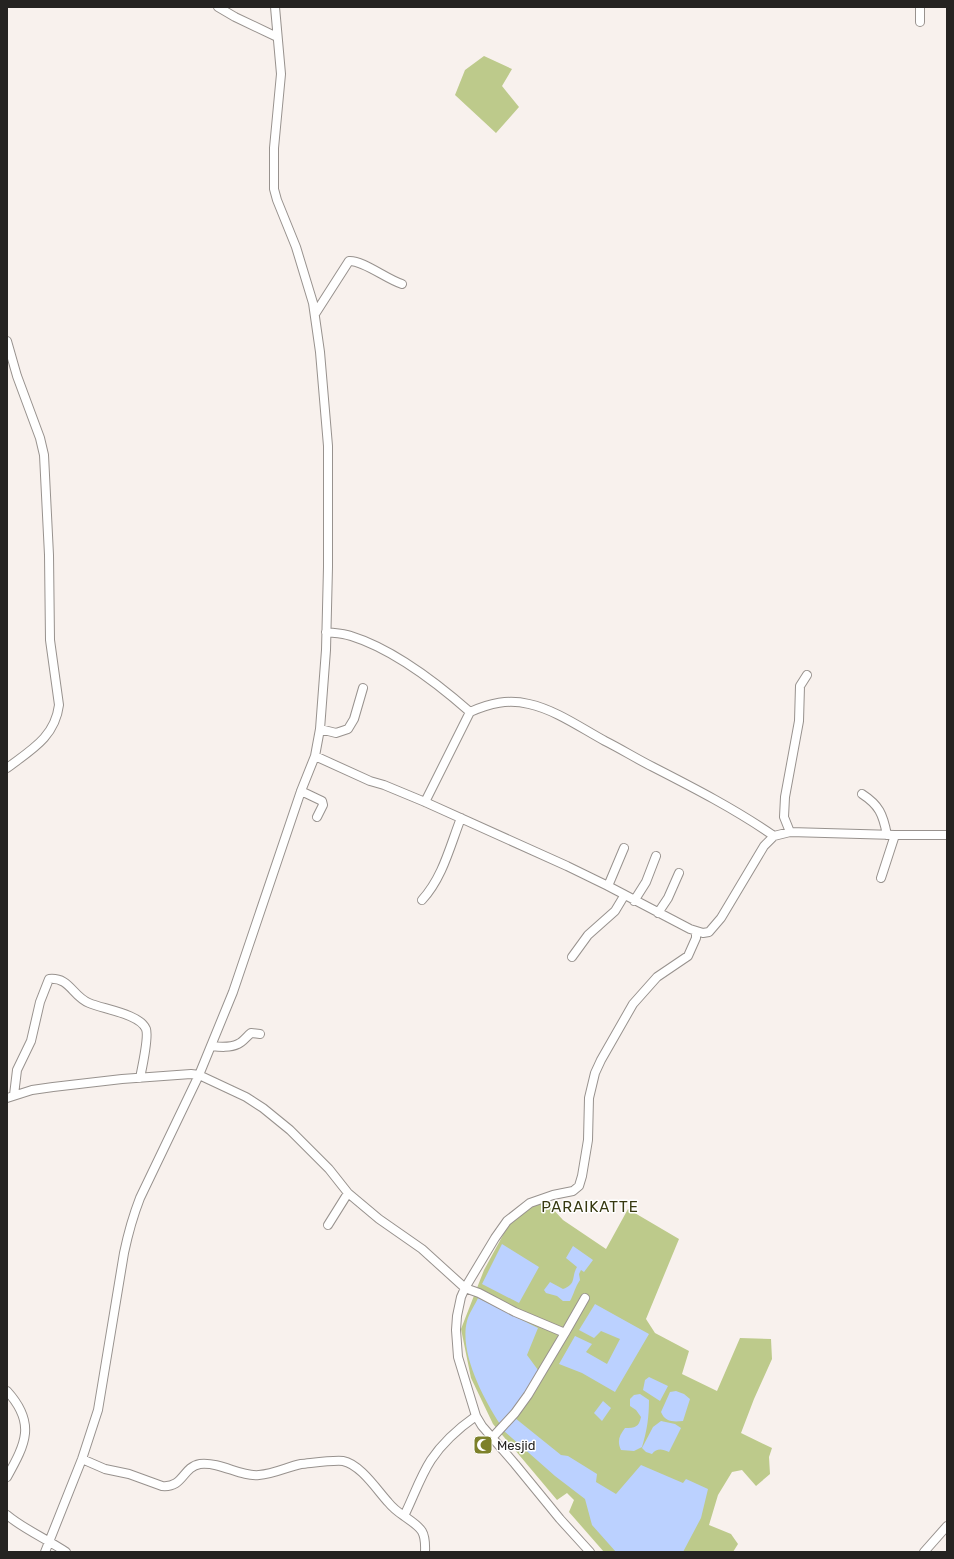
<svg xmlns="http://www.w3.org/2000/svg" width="954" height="1559" viewBox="0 0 954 1559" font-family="Rubik,sans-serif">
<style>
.green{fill:#bdca8b}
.water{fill:#bbd1ff}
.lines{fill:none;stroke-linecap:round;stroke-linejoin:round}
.minor-casing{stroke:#98928e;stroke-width:10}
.minor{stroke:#fff;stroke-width:8}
.labels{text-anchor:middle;stroke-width:3;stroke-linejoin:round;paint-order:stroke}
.poi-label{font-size:13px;fill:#252321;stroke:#fff;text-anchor:start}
.quarter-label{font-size:15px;letter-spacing:1px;fill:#373910;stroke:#fff}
</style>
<rect width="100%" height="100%" fill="#f8f1ed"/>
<path class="green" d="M 484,56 L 512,69 L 502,86 L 519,107 L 496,133 L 455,95 L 465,70 Z
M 541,1196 L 563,1220 L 606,1249 L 628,1209 L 679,1239 L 646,1319 L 655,1333 L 689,1351 L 682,1374 L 717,1391 L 740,1338 L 771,1339 L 772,1359 L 754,1399 L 741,1433 L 772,1448 L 769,1457 L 770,1474 L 756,1486 L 742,1470 L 732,1472 L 718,1495 L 709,1525 L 731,1534 L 738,1544 L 733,1552 L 604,1552 L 569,1512 L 574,1500 L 567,1493 L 557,1500 L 493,1424 L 471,1378 L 461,1329 L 484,1270 L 515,1213 Z"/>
<path class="water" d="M 502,1244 L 539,1267 L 519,1303 L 482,1284 Z
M 573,1246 L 593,1260 L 584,1272 L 581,1270 L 579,1274 L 580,1280 C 575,1287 574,1294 570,1301 L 563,1301 L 557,1296 L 546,1293 L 544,1290 L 550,1282 L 563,1289 C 577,1284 571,1277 577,1267 L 566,1258 Z
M 478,1298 L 538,1328 L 527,1355 L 538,1370 L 535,1382 L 500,1424 C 483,1398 459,1352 467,1321 C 469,1313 475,1305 478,1298 Z
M 595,1304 L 649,1334 L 615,1392 L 582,1373 L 559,1364 L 575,1336 L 592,1344 L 586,1352 L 607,1364 L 620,1339 L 601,1331 L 594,1338 L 579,1330 Z
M 649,1377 L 668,1386 L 660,1401 L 643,1390 L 645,1380 Z
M 676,1391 L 684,1394 L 690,1399 L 683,1421 C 673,1422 665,1422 661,1412 L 670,1392 Z
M 640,1394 L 649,1400 C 649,1417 647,1431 642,1447 L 634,1451 L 621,1450 C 617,1441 619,1436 625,1428 C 635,1428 639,1427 641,1417 L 636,1410 L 630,1406 L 630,1399 L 634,1395 Z
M 603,1401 L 611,1408 L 602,1421 L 594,1413 Z
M 515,1418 L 561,1455 L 568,1456 L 597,1474 L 596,1482 L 616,1494 L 641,1465 L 683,1483 L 686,1479 L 708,1489 L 701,1518 L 683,1552 L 616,1552 L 592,1525 L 585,1499 L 555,1476 L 504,1431 Z
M 661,1421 L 675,1424 L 681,1428 L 669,1452 C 662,1449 657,1448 652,1454 L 646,1452 L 642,1448 L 653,1427 Z"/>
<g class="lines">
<defs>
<path id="minor" d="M 218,7 L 235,17 L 277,37
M 920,22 L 920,7
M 315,314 L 349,261 C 363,260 386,279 402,284
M 7,341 L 17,376 L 40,438 L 44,455 L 49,555 L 50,640 L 59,705 C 55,737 31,750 7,768
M 326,632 C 334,633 343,633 351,636 C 393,649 437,683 470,712
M 320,729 L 336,733 L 348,729 L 354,719 L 363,688
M 315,756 L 370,781 L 384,785 L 425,802 L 567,866 L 608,886 L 690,929 L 703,933 L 709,932 L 721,918 L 764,846 L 774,836 L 790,832 L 895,835 L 947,835
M 301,791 L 322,801 L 323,805 L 317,817
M 862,794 C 879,805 883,814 887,835
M 425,802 L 470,712 C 490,703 508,699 529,704 C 556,710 581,728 605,741 C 621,749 637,759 653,767 C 694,788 735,809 774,836
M 790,832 L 784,817 L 785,797 L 799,721 L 800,686 L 807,675
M 881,878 L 895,835
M 608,886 L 624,848
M 422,900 C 443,877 450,846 461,818
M 634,901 L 646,882 L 656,856
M 658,913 L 668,898 L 679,873
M 572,957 L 588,935 L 615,911 L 624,896
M 211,1046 C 220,1047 230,1048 238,1044 C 243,1042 247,1036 251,1033 L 260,1034
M 14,1095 L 17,1070 L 31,1041 L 40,1002 L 49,979 C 70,977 72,996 89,1003 C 103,1009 140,1014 146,1029 C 149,1037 142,1068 140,1078
M 7,1098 L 32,1090 L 53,1087 L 122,1079 L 191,1074 L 199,1075 L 246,1097 L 263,1108 L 290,1130 L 329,1169 L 348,1193 L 379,1219 L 422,1249 L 465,1288 L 479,1293 L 515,1312 L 565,1333 L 585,1298
M 328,1225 L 348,1193
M 7,1391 C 36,1423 26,1443 7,1477
M 492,1438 L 515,1413 L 528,1395 L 565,1333
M 82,1459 L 105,1469 L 129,1474 L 162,1486 C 184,1488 182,1467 200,1464 C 222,1462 240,1477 259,1475 C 274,1474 287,1467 301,1464 C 312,1463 332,1460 343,1461 C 360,1464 377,1490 388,1502 C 392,1507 398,1512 404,1516
M 7,1515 C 25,1530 47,1539 66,1552
M 45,1552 L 82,1459 L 98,1410 L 124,1253 C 128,1234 133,1216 140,1198 L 199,1075 L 233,992 L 301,791 L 315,756 L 320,729 L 326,650 L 328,567 L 328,446 L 320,352 L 313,303 L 296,247 L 277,200 L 274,189 L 274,148 L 281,74 L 275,7
M 425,1552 C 426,1530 421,1528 404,1516 C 413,1498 420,1477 431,1460 C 443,1442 459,1428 476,1416
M 590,1552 L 560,1519 L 515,1464 L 482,1426 L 476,1416 L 458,1357 L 456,1330 L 457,1316 L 461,1297 L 465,1288 L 495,1238 L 507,1221 L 530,1203 L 553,1195 L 573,1191 L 579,1186 L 582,1176 L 588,1140 L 589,1098 L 595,1073 L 601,1060 L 633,1004 L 657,977 L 688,956 L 696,938 L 696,931
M 924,1552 L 947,1526"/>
</defs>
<use href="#minor" class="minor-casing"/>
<use href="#minor" class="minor"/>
</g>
<defs>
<symbol id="mosque-square" viewBox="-11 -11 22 22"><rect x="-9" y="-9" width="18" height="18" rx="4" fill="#7d812b" stroke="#fff"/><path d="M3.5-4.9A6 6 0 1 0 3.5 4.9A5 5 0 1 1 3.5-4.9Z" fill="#fff"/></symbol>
</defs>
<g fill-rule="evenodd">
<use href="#mosque-square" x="472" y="1434" width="22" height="22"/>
</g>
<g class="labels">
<g class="poi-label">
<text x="497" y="1450">Mesjid</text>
</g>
<g class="quarter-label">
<text x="590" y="1212">PARAIKATTE</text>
</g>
</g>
<rect width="954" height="1559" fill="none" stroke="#252321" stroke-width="16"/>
</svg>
